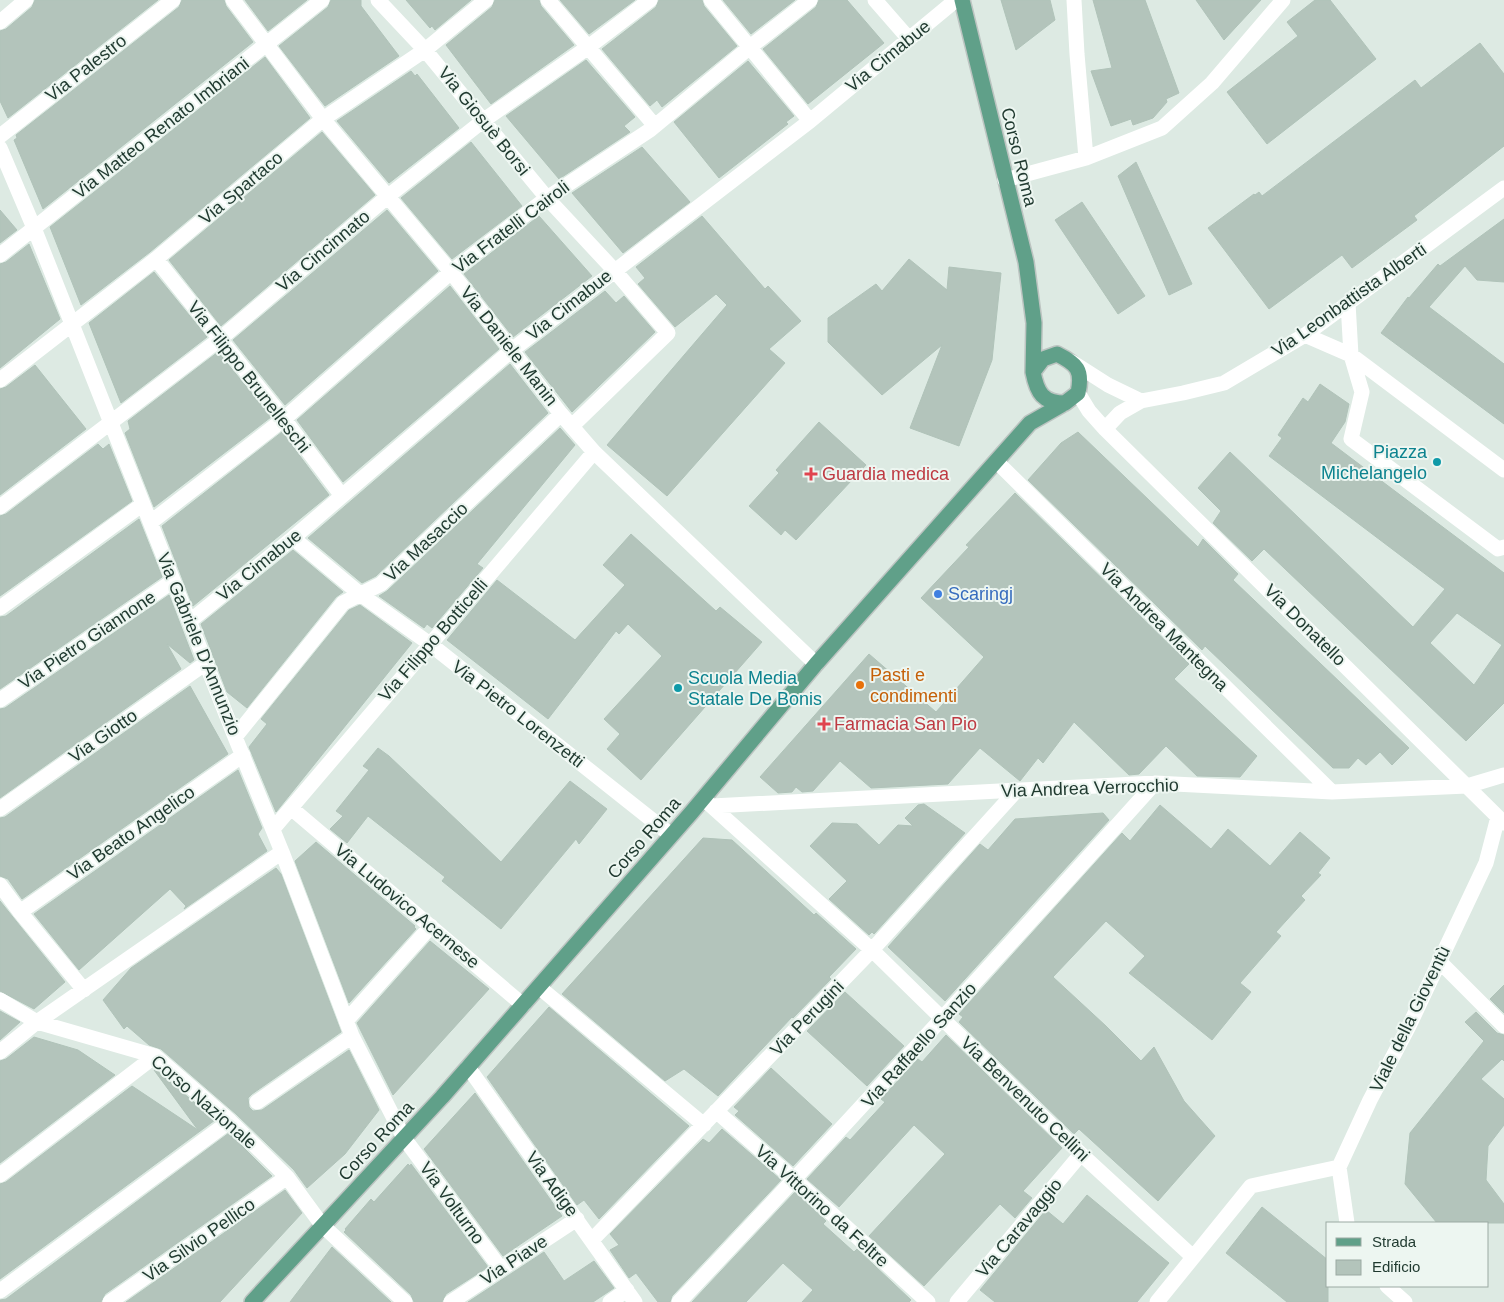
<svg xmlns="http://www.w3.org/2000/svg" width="1504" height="1302" viewBox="0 0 1504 1302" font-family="Arial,sans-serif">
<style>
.building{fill:#b3c4bb;stroke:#b0c3b9;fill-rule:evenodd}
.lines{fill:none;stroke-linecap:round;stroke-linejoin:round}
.major-casing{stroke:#bcc4c1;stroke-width:18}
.minor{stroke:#fff;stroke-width:15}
.major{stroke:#60a089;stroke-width:15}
.culture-dot{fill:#0f9aa8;stroke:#edf6f1;stroke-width:2}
.health-dot{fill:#e0444e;stroke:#edf6f1;stroke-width:2}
.shop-dot{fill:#3f7fe0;stroke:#edf6f1;stroke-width:2}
.food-dot{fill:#e8710a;stroke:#edf6f1;stroke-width:2}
.labels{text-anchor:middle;stroke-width:4;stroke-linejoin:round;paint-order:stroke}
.street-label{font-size:18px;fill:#1f392f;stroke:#edf6f1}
.culture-label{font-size:18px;fill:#0d838f;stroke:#edf6f1;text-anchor:end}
.health-label{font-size:18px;fill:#be3a42;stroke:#edf6f1;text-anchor:start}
.shop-label{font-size:18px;fill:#366cbe;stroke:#edf6f1;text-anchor:start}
.food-label{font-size:18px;fill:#c56008;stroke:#edf6f1;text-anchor:start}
</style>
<rect width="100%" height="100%" fill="#ddeae3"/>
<path class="building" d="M 35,0 L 158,0 L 8,118 L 0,101 L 0,31 L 6,29 L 32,7 Z
M 182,0 L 224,0 L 226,6 L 253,42 L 43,209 L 14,140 L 17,138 L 16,135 L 179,7 Z
M 245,0 L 307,0 L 268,31 Z
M 331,0 L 361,0 L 361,6 L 399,56 L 325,106 L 279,46 L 328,7 Z
M 406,0 L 471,0 L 435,30 L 432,26 L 430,28 Z
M 495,0 L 539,0 L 541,6 L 574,45 L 491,104 L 446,45 L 492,7 Z
M 560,0 L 635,0 L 589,34 Z
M 659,0 L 702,0 L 704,6 L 737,46 L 662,107 L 657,100 L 650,106 L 602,49 L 656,7 Z
M 723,0 L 795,0 L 751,34 Z
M 819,0 L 847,0 L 884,43 L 808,104 L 763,49 L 816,7 Z
M 1001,0 L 1050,0 L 1055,20 L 1016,50 Z
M 1093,0 L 1145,0 L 1179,93 L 1166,99 L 1167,102 L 1153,118 L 1133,125 L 1131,119 L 1111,126 L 1091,71 L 1112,68 Z
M 1196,0 L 1261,0 L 1224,40 Z
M 1315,0 L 1330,0 L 1376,59 L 1267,144 L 1227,92 L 1298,36 L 1287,22 Z
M 1480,43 L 1504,74 L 1504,146 L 1414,216 L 1417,220 L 1352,268 L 1342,255 L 1269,309 L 1208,228 L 1254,194 L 1255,195 L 1259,192 L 1262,196 L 1415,80 L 1421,88 Z
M 265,57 L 310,118 L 150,252 L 81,305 L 50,227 Z
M 586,60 L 635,117 L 624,126 L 630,132 L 559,179 L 506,116 Z
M 748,61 L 794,116 L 786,122 L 788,124 L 719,178 L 674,122 Z
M 411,71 L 415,76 L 417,74 L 459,128 L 389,183 L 337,121 Z
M 322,132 L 375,195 L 221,326 L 169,260 Z
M 471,142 L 522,206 L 452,259 L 401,198 Z
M 642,147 L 690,202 L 623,253 L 572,193 Z
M 1136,162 L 1192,284 L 1169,295 L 1118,176 Z
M 1082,202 L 1145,296 L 1118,314 L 1055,220 Z
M 0,210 L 17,230 L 0,243 Z
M 387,210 L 438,271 L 285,405 L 233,340 Z
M 539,216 L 592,276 L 513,337 L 464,274 Z
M 702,216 L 765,289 L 768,286 L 801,321 L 769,349 L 785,363 L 667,496 L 607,445 L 727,305 L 716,294 L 675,327 L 638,284 L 645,278 L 636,267 Z
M 1504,219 L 1504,282 L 1477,280 L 1465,266 L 1429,307 L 1504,364 L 1504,424 L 1381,333 L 1408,297 L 1409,298 L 1438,264 L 1440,266 Z
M 29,244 L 60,319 L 0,368 L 0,264 L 6,262 Z
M 909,259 L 947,290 L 949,267 L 1001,273 L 992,360 L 959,446 L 910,428 L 942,345 L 882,395 L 828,342 L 828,318 L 876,284 L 882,291 Z
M 154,272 L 207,337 L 121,403 L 89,323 Z
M 450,286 L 499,349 L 343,482 L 297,420 Z
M 605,291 L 616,303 L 624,296 L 655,332 L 572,412 L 525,352 Z
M 218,352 L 271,417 L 154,507 L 125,433 L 130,429 L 128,421 Z
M 510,364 L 548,413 L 376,576 L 362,583 L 308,538 Z
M 35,365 L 86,429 L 0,495 L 0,389 L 6,387 Z
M 1320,384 L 1349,404 L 1345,422 L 1331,443 L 1504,573 L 1504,703 L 1466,741 L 1264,549 L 1252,561 L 1213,523 L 1221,511 L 1198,488 L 1230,452 L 1413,627 L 1445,589 L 1269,456 L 1282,438 L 1278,435 L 1303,398 L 1308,402 ZM 1457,613 L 1502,645 L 1474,685 L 1430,643 Z
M 819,422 L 866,465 L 796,540 L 785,530 L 781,535 L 749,506 L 779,473 L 776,470 Z
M 560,428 L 575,445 L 477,564 L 483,568 L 432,628 L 427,624 L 424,628 L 379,596 L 387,591 Z
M 282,432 L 329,495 L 193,606 L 162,526 Z
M 1078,432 L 1198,547 L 1203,539 L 1238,574 L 1233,580 L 1409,748 L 1392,765 L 1380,752 L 1366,765 L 1358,758 L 1349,768 L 1333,768 L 1205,646 L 1202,650 L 1028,480 L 1061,443 Z
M 98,444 L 103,449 L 109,444 L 132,501 L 0,596 L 0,516 L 6,514 Z
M 1015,493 L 1189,664 L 1174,679 L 1257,756 L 1240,777 L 1197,776 L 1166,746 L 1139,774 L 1129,775 L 1074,722 L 1043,763 L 1038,758 L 1020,781 L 980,748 L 948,784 L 871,788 L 840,761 L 813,791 L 802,792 L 796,787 L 792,792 L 778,793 L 760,777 L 869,654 L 936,712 L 984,657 L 921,598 L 969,547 L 966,545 Z
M 139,519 L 162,577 L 0,689 L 0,617 L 6,616 Z
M 631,534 L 716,611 L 720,607 L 762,642 L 641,780 L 607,749 L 620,734 L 604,719 L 662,656 L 628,624 L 619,634 L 616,631 L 548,719 L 447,640 L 497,580 L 575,640 L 625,585 L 603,565 Z
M 293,550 L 343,592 L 336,597 L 247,708 L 227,692 L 201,624 Z
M 169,595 L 194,660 L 190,663 L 167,644 L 181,669 L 0,798 L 0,709 L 5,708 Z
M 360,605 L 412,643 L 276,812 L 249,747 L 267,724 L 261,719 L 349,610 Z
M 190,686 L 228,754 L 22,899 L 8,879 L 0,876 L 0,818 L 5,817 Z
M 378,748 L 389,756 L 501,862 L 570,781 L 607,809 L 579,844 L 576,839 L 501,929 L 442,881 L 445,877 L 368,816 L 347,843 L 330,829 L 343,816 L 336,811 L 369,770 L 363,766 Z
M 238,770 L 262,828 L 258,834 L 267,851 L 184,909 L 186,906 L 170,889 L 79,970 L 34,914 Z
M 924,804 L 965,833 L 874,934 L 872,932 L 869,935 L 829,899 L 847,881 L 810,846 L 832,823 L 857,824 L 879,845 L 898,825 L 913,826 L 905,818 L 918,805 Z
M 1160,805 L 1211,849 L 1228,829 L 1270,866 L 1300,832 L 1330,858 L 1318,873 L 1321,875 L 1301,896 L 1305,900 L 1276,932 L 1281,936 L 1240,983 L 1251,992 L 1212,1040 L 1129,973 L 1145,956 L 1106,921 L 1053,977 L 1106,1026 L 1141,1061 L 1154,1047 L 1184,1101 L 1215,1136 L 1158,1201 L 1079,1129 L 1074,1134 L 959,1022 L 963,1017 L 959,1014 L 1122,833 L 1130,841 Z
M 1103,813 L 1109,820 L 945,1001 L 888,947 L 980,844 L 988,850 L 1015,819 Z
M 703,838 L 732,840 L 814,915 L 816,913 L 856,949 L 829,977 L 831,979 L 793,1018 L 792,1017 L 718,1096 L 684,1069 L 665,1081 L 562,994 Z
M 316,842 L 415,926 L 414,927 L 416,929 L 349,1003 L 295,861 Z
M 276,868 L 281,874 L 341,1032 L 252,1094 L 248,1098 L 249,1107 L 253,1111 L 262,1110 L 349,1050 L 379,1110 L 345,1154 L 307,1188 L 294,1170 L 236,1114 L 161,1049 L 149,1045 L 127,1026 L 124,1029 L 103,1000 L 131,968 Z
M 0,901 L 65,982 L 34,1009 L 0,991 Z
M 430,941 L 489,989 L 393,1095 L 357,1023 Z
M 1504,985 L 1504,1013 L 1490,999 Z
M 845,992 L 904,1046 L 867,1086 L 807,1031 Z
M 549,1007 L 689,1126 L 599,1219 L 584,1200 L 577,1205 L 487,1077 Z
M 0,1011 L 20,1022 L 0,1040 Z
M 1476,1012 L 1497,1033 L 1504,1035 L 1504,1061 L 1502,1059 L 1481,1079 L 1504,1099 L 1504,1125 L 1488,1146 L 1486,1180 L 1504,1204 L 1504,1223 L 1437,1223 L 1405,1184 L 1410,1133 L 1484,1041 L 1465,1022 Z
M 946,1035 L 1062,1148 L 1023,1191 L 1032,1198 L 1015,1218 L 1000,1204 L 924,1286 L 869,1236 L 945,1154 L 914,1125 L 839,1207 L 807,1179 L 846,1137 L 850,1140 L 885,1102 L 881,1099 L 918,1059 L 922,1062 Z
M 34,1037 L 78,1050 L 115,1075 L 0,1163 L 0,1061 L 6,1059 Z
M 771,1068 L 832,1124 L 793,1166 L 735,1115 L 739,1111 L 734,1107 Z
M 155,1069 L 215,1120 L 0,1279 L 0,1184 L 6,1182 L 132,1086 L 198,1130 L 154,1070 Z
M 475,1093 L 562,1216 L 503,1256 L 424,1149 Z
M 722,1129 L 781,1180 L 672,1296 L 670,1302 L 658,1302 L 636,1273 L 629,1278 L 610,1250 L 619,1245 L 610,1234 L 703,1139 L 709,1143 Z
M 229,1133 L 272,1176 L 105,1294 L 101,1302 L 0,1302 L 0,1300 L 6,1299 Z
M 408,1164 L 410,1166 L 411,1164 L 488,1267 L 446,1294 L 442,1302 L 414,1302 L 411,1295 L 344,1232 L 346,1230 L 345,1229 L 371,1199 L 374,1202 Z
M 285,1190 L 302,1213 L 220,1302 L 126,1302 Z
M 795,1192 L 826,1221 L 823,1224 L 854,1252 L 857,1249 L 911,1300 L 909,1302 L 802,1302 L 813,1290 L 783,1263 L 746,1302 L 692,1302 Z
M 1087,1195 L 1169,1263 L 1137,1302 L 995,1302 L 980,1290 L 1046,1210 L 1063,1224 Z
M 1262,1207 L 1328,1260 L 1328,1302 L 1287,1302 L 1226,1253 Z
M 332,1247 L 391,1302 L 290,1302 Z
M 544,1252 L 564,1281 L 594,1261 L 614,1288 L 593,1302 L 468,1302 Z"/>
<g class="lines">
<defs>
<path id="major" d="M 962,0 L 1026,262 L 1034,323 L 1033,372
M 1057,354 C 1077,364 1083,370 1078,393 L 1065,403 C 1043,403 1037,393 1033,372 L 1043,359 Z
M 252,1302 L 442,1097 L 691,813 L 816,664 L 1030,423 L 1065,403"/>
</defs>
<use href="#major" class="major-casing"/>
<path class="minor" d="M 233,0 L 323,119 L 451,272 L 561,414 L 594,452 L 816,664
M 378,0 L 425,50 L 547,198 L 614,270 L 668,333 L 572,426
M 548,0 L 655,126
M 711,0 L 810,121
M 875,0 L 909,39
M 1074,0 L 1077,54 L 1086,158
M 0,22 L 26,0
M 0,136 L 173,0
M 0,148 L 34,228 L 235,737 L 282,852 L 352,1036 L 404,1138 L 501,1269
M 1005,180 L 1086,158 L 1162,128 L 1212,83 L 1283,0
M 0,255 L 322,0
M 156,259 L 284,419 L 342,496
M 1348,303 L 1351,355 L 1362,392 L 1351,439 L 1498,549 L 1504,547
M 1305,335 L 1351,355 L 1504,470
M 1072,362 L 1108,385 L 1141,401
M 0,380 L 156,259 L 323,119 L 425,50 L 486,0
M 1078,393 L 1089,411 L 1105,429 L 1504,823
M 1105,429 L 1120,413 L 1141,401 L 1183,393 L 1224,383 L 1305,335 L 1504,188
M 997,462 L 1332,792
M 0,507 L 220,339 L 387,197 L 484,120 L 587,48 L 650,0
M 151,522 L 284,419 L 451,272 L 547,198 L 650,130 L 750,47 L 810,0
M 293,538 L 360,594 L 430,644 L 671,835
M 0,608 L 143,504
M 190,621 L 293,538 L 512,350 L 810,121 L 956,0
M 0,700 L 173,581
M 235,737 L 343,603 L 381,584 L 561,414
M 707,802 L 872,950 L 1081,1154 L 1193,1257
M 712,806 L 1155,783 L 1332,792 L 1467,786 L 1504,775
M 291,808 L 523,1005
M 0,809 L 206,663
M 273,829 L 594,452
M 0,885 L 20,912 L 84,990
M 20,912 L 243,755
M 1439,961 L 1504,1026
M 539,987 L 704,1125
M 0,1000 L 37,1022 L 155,1056 L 230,1121 L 287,1177 L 322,1225 L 405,1302
M 346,1021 L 431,926
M 0,1052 L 37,1022 L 282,852
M 468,1067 L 635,1302
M 257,1102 L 352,1036
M 716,1111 L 795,1180 L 928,1302
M 0,1175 L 155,1056
M 1347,1223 L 1339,1167 L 1370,1100 L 1409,1026 L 1486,863 L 1498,817
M 592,1240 L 872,950 L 1016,791
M 1387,1286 L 1405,1302
M 0,1291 L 230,1121
M 110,1302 L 287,1177
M 451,1302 L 577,1219
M 610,1302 L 627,1290
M 679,1302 C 840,1132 998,958 1155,783
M 957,1302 L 1081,1154
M 1157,1302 L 1251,1186 L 1339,1167"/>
<use href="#major" class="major"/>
</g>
<g class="culture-dot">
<circle cx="1437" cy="462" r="5"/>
<circle cx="678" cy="688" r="5"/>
</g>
<g class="health-dot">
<path d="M808.5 466.5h5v5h5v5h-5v5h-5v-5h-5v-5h5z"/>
<path d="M821.5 716.5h5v5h5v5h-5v5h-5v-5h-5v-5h5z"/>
</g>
<circle class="shop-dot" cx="938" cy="594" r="5"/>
<circle class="food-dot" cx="860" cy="685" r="5"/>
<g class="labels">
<g class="street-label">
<text transform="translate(888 56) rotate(-39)" y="6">Via Cimabue</text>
<text transform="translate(86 68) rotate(-38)" y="6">Via Palestro</text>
<text transform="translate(484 121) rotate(51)" y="6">Via Giosuè Borsi</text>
<text transform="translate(161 128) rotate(-38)" y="6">Via Matteo Renato Imbriani</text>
<text transform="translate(1019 157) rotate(76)" y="6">Corso Roma</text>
<text transform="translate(241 188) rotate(-40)" y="6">Via Spartaco</text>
<text transform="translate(511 227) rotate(-37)" y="6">Via Fratelli Cairoli</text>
<text transform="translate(323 251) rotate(-40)" y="6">Via Cincinnato</text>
<text transform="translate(1349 300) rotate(-35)" y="6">Via Leonbattista Alberti</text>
<text transform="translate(569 305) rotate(-38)" y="6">Via Cimabue</text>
<text transform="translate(509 346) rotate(52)" y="6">Via Daniele Manin</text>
<text transform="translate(249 377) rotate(52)" y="6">Via Filippo Brunelleschi</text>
<text transform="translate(426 542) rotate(-43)" y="6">Via Masaccio</text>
<text transform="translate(259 565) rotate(-39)" y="6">Via Cimabue</text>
<text transform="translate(1305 625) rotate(45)" y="6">Via Donatello</text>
<text transform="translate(1164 627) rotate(45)" y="6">Via Andrea Mantegna</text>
<text transform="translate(87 640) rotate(-34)" y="6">Via Pietro Giannone</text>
<text transform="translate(433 640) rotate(-49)" y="6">Via Filippo Botticelli</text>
<text transform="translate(199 644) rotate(68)" y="6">Via Gabriele D'Annunzio</text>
<text transform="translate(518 714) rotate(38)" y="6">Via Pietro Lorenzetti</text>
<text transform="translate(103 736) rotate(-35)" y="6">Via Giotto</text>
<text transform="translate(1090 788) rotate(-2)" y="6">Via Andrea Verrocchio</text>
<text transform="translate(131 833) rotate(-35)" y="6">Via Beato Angelico</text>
<text transform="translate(644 838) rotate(-49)" y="6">Corso Roma</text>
<text transform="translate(407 906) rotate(40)" y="6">Via Ludovico Acernese</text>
<text transform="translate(807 1018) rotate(-46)" y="6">Via Perugini</text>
<text transform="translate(1410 1019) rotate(-64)" y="6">Viale della Gioventù</text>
<text transform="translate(919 1045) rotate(-48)" y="6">Via Raffaello Sanzio</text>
<text transform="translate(1025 1099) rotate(44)" y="6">Via Benvenuto Cellini</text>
<text transform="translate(204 1102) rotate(41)" y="6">Corso Nazionale</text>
<text transform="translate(376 1141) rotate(-47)" y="6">Corso Roma</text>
<text transform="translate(552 1184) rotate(54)" y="6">Via Adige</text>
<text transform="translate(452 1203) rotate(54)" y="6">Via Volturno</text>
<text transform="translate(822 1206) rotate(42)" y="6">Via Vittorino da Feltre</text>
<text transform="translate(1019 1228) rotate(-50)" y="6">Via Caravaggio</text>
<text transform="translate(199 1240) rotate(-35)" y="6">Via Silvio Pellico</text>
<text transform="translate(514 1260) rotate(-33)" y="6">Via Piave</text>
</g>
<g class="culture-label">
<text x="1427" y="458">Piazza<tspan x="1427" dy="21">Michelangelo</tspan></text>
<text x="688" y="684" text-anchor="start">Scuola Media<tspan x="688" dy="21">Statale De Bonis</tspan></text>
</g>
<g class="health-label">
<text x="822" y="480">Guardia medica</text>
<text x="834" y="730">Farmacia San Pio</text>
</g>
<g class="shop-label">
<text x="948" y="600">Scaringj</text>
</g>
<g class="food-label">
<text x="870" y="681">Pasti e<tspan x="870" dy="21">condimenti</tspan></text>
</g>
</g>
<rect x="1326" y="1222" width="162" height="65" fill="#edf6f1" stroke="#9baaa3"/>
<rect x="1336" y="1238" width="25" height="8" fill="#60a089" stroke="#9baaa3"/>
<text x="1372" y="1247" font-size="15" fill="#1f392f">Strada</text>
<rect x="1336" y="1260" width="25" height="15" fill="#b3c4bb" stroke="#9baaa3"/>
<text x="1372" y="1272" font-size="15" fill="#1f392f">Edificio</text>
</svg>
